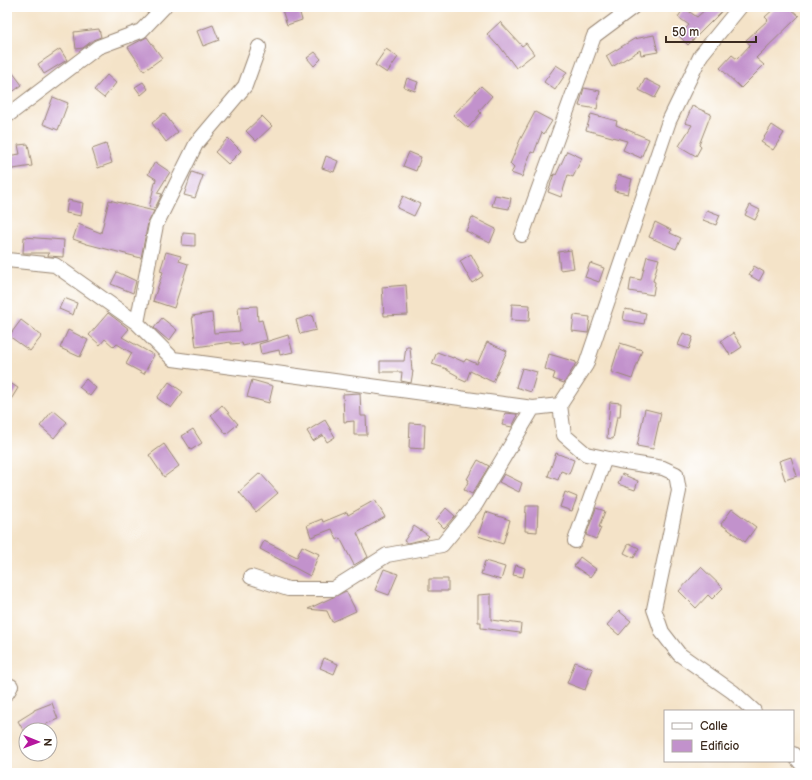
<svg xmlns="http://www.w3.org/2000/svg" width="812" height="780" viewBox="0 0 812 780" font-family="'Balsamiq Sans',sans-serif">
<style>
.building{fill:#c292cc}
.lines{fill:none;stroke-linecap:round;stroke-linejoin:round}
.minor-casing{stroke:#988673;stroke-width:16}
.minor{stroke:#fff;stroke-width:14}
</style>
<rect width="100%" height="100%" fill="#fff"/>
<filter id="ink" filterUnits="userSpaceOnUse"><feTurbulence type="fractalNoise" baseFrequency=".025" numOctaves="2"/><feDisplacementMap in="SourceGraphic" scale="8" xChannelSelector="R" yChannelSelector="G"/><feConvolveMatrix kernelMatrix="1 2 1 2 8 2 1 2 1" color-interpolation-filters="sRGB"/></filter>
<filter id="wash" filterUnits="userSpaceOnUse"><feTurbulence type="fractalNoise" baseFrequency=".012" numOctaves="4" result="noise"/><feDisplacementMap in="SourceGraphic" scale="16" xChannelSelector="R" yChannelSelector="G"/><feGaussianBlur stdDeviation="0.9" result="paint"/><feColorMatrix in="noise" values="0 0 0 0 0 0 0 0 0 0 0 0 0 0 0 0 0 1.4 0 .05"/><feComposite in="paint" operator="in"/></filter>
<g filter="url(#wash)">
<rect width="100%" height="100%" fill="#f4e3c8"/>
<g id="blocks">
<path class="building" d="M 281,7 L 298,7 L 302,20 L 287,25 Z
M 708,7 L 726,7 L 688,45 L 679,36 L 689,25 L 678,17 L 684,8 L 697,17 Z
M 776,7 L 789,7 L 799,16 L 756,58 L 764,65 L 741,88 L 720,68 L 732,55 L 737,59 L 750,45 L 746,40 L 768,20 L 765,17 Z
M 500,22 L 522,46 L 526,43 L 534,54 L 516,68 L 498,44 L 497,45 L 487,34 Z
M 213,25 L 219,40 L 203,46 L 197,31 Z
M 99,29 L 101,37 L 93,40 L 83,48 L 76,49 L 74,32 Z
M 654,35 L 658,52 L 641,55 L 640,50 L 612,67 L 606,56 L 634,39 Z
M 147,37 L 162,58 L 144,71 L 128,47 Z
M 60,49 L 67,60 L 44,74 L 38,64 Z
M 386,49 L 398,57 L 387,73 L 375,65 Z
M 315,52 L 321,59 L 314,66 L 307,58 Z
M 7,65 L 22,85 L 7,96 Z
M 556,65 L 567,72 L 555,90 L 544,82 Z
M 107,75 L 116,83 L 104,98 L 94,90 Z
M 407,78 L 418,82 L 415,91 L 404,87 Z
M 645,79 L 661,87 L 655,98 L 639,90 Z
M 143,82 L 148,89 L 141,95 L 135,87 Z
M 481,86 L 492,96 L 479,111 L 481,113 L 468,128 L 453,115 Z
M 584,88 L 600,91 L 597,109 L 579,106 Z
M 53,97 L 68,103 L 58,130 L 43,124 Z
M 692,106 L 711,114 L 699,145 L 701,147 L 696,156 L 679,146 L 692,125 L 685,123 Z
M 535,112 L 552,121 L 544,134 L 542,132 L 534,153 L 531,152 L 522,177 L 511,173 L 514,168 L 510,164 L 520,140 Z
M 164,113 L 178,132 L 166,142 L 152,123 Z
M 591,114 L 617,121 L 616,125 L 649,139 L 641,158 L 623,150 L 627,141 L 586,130 Z
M 262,116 L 272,126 L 256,141 L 246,131 Z
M 772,125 L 784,133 L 773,150 L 761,142 Z
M 228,138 L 241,151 L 228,164 L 215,152 Z
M 28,144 L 32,166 L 7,170 L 7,156 L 20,154 L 18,145 Z
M 106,144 L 112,163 L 98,168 L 92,149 Z
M 567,151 L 582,158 L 573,177 L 568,175 L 561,197 L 548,192 L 554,174 L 556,175 Z
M 409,152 L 421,157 L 416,171 L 403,166 Z
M 326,156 L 338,161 L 334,172 L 322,168 Z
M 155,162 L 170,172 L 157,193 L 162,194 L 155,208 L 149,207 L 156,179 L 148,174 Z
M 192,172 L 203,176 L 195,198 L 184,195 Z
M 618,175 L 632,179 L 628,194 L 614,191 Z
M 495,195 L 511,198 L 509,209 L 492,206 Z
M 403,196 L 420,204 L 414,216 L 397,208 Z
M 68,200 L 83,203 L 81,216 L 66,213 Z
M 109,200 L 154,211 L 148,223 L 141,258 L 87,244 L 73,239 L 78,224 L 101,233 Z
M 750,205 L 760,210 L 755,220 L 745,215 Z
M 707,210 L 720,215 L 716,225 L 703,220 Z
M 472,217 L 496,229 L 490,243 L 466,231 Z
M 655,222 L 671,230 L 670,233 L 681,238 L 676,249 L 649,237 Z
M 183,233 L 195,234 L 195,246 L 182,245 Z
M 24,237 L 64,240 L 63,257 L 48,256 L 49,253 L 23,253 Z
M 571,250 L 574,268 L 560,270 L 558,252 Z
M 166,252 L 181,256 L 179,261 L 188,264 L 174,308 L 153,301 L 163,272 L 160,271 Z
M 471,254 L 483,276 L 472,283 L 460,261 Z
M 647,256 L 659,259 L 653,281 L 655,282 L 653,295 L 629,291 L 631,278 L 641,280 Z
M 590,263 L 604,268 L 599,282 L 585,277 Z
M 754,266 L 764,272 L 759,281 L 749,275 Z
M 117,272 L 136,281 L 133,293 L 111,284 Z
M 406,285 L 408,315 L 384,316 L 382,287 Z
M 64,298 L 77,303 L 73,315 L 59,309 Z
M 512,304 L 530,305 L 529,321 L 511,320 Z
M 257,306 L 258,321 L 262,320 L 267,340 L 243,346 L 242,343 L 231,344 L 231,342 L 196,347 L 192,316 L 212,313 L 214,333 L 240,331 L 238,307 Z
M 625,309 L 646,313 L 644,324 L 623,320 Z
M 108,313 L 129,329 L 122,337 L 154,355 L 144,374 L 126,364 L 132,353 L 117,344 L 114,347 L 105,339 L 100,345 L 89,335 Z
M 312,315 L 316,330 L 300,334 L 296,320 Z
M 574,315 L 590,317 L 588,333 L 572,331 Z
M 162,318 L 177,330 L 169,341 L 154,328 Z
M 21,320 L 42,336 L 30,351 L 9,336 Z
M 68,330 L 88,340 L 80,357 L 60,348 Z
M 683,333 L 693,337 L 689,349 L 678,345 Z
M 733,333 L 742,347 L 730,355 L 721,341 Z
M 288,335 L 293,352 L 280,355 L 279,350 L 261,354 L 259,344 Z
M 487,342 L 507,351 L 493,382 L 470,371 L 466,382 L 457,378 L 458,376 L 447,370 L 447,369 L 432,364 L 437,352 L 453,358 L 453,357 L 464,362 L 466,359 L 477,364 Z
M 620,343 L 642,350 L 632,379 L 611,372 Z
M 406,347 L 410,347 L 412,371 L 413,371 L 411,383 L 401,381 L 402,372 L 380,372 L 380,361 L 404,361 Z
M 549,354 L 576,362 L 574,367 L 564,383 L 553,379 L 555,373 L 545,369 Z
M 522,368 L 537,372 L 531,392 L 516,387 Z
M 86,379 L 96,388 L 90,396 L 79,387 Z
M 252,380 L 273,386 L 269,403 L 247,397 Z
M 7,381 L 18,388 L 7,406 Z
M 169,382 L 183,392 L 171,408 L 157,398 Z
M 360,393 L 361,416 L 366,416 L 367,435 L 354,435 L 354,421 L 344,422 L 343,394 Z
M 610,402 L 621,403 L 620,417 L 617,417 L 613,439 L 607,438 Z
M 222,405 L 238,424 L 226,434 L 211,415 Z
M 645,409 L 661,413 L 653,449 L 637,446 Z
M 53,410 L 67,422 L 54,438 L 40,426 Z
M 505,413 L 517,414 L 516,419 L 512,427 L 502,425 Z
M 325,420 L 335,437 L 327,442 L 323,435 L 313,441 L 307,431 Z
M 410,423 L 425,424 L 424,449 L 409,448 Z
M 193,429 L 202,443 L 191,450 L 182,436 Z
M 164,444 L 179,466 L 164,477 L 149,455 Z
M 556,453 L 574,460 L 569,474 L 561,471 L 558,480 L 548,476 Z
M 791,457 L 797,476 L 785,480 L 779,461 Z
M 478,460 L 489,466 L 472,494 L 464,490 L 469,480 L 467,479 Z
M 260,473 L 278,493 L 256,512 L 239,492 Z
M 504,474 L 522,483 L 519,492 L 499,482 Z
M 622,474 L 638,481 L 635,490 L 618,484 Z
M 565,492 L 577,497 L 572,511 L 560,507 Z
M 375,500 L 385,517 L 357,533 L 368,557 L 354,565 L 340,538 L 337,540 L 332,529 L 311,537 L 307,525 L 322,519 L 323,522 L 347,512 L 348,515 Z
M 526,506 L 538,506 L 537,532 L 525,531 Z
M 446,508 L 455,516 L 444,528 L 436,520 Z
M 596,508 L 605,511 L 599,527 L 601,528 L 596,539 L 586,535 Z
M 732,509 L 756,527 L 745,542 L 721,524 Z
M 486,512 L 510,520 L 503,544 L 478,536 Z
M 414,526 L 429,536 L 426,539 L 407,543 L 404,541 Z
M 264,541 L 297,557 L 302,546 L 319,554 L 310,576 L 260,549 Z
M 629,543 L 639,548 L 634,558 L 624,553 Z
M 580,557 L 596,569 L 590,577 L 574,566 Z
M 485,561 L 505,567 L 501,580 L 481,574 Z
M 516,565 L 525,568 L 523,577 L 513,575 Z
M 701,567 L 723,588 L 712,599 L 708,595 L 696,608 L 679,591 Z
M 384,569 L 398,574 L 389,595 L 375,590 Z
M 429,579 L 448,579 L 448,591 L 429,591 Z
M 346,591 L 356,611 L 332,622 L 327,611 L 308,609 Z
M 491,594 L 491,620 L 521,624 L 520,633 L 481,628 L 481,622 L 478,622 L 478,595 Z
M 619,611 L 631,621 L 619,635 L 607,625 Z
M 324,658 L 338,664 L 334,674 L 320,668 Z
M 575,662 L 593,669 L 585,690 L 567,683 Z
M 52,703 L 58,719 L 39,727 L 40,730 L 23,730 L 18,721 L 34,711 L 34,710 Z"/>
</g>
</g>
<g filter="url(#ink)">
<use href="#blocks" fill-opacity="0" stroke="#988673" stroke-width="1"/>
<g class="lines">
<defs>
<path id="minor" d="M 7,116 L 98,47 L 141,31 L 164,7
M 522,235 L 594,36 L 633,7
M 7,260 L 55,265 L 137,323 L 173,359 L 533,408 L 560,405 L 586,365 L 669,121 L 701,55 L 740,7
M 137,323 L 156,225 L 196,144 L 245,86 L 259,47
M 560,405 L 564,435 L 586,454 L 619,461 L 663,468 L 676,474 L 679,491 L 654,609 L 662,632 L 679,654 L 733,692 L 754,711
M 575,541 L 605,458
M 251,577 L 288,589 L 333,589 L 387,555 L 442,545 L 476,504 L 533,408
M 7,693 L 11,686
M 793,754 L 805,768"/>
</defs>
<use href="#minor" class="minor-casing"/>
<use href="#minor" class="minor"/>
</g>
</g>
<rect width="812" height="780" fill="none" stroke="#fff" stroke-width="24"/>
<rect x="664" y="710" width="130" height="52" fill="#ffffff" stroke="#b1aaa5"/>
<rect x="672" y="723" width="20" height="6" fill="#ffffff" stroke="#b1aaa5"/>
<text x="700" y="730" font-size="12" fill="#3b2a1e">Calle</text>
<rect x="672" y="740" width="20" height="12" fill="#c292cc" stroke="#b1aaa5"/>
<text x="700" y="750" font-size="12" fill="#3b2a1e">Edificio</text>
<g transform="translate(38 742) rotate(91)"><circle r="19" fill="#ffffff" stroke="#b1aaa5"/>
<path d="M0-3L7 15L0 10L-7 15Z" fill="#b5179e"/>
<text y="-6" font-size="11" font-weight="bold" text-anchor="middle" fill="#3b2a1e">N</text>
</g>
<path d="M666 36v6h90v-6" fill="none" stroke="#3b2a1e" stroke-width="2"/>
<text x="672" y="36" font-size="12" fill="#3b2a1e" stroke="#ffffff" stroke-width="3" paint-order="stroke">50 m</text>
</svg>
